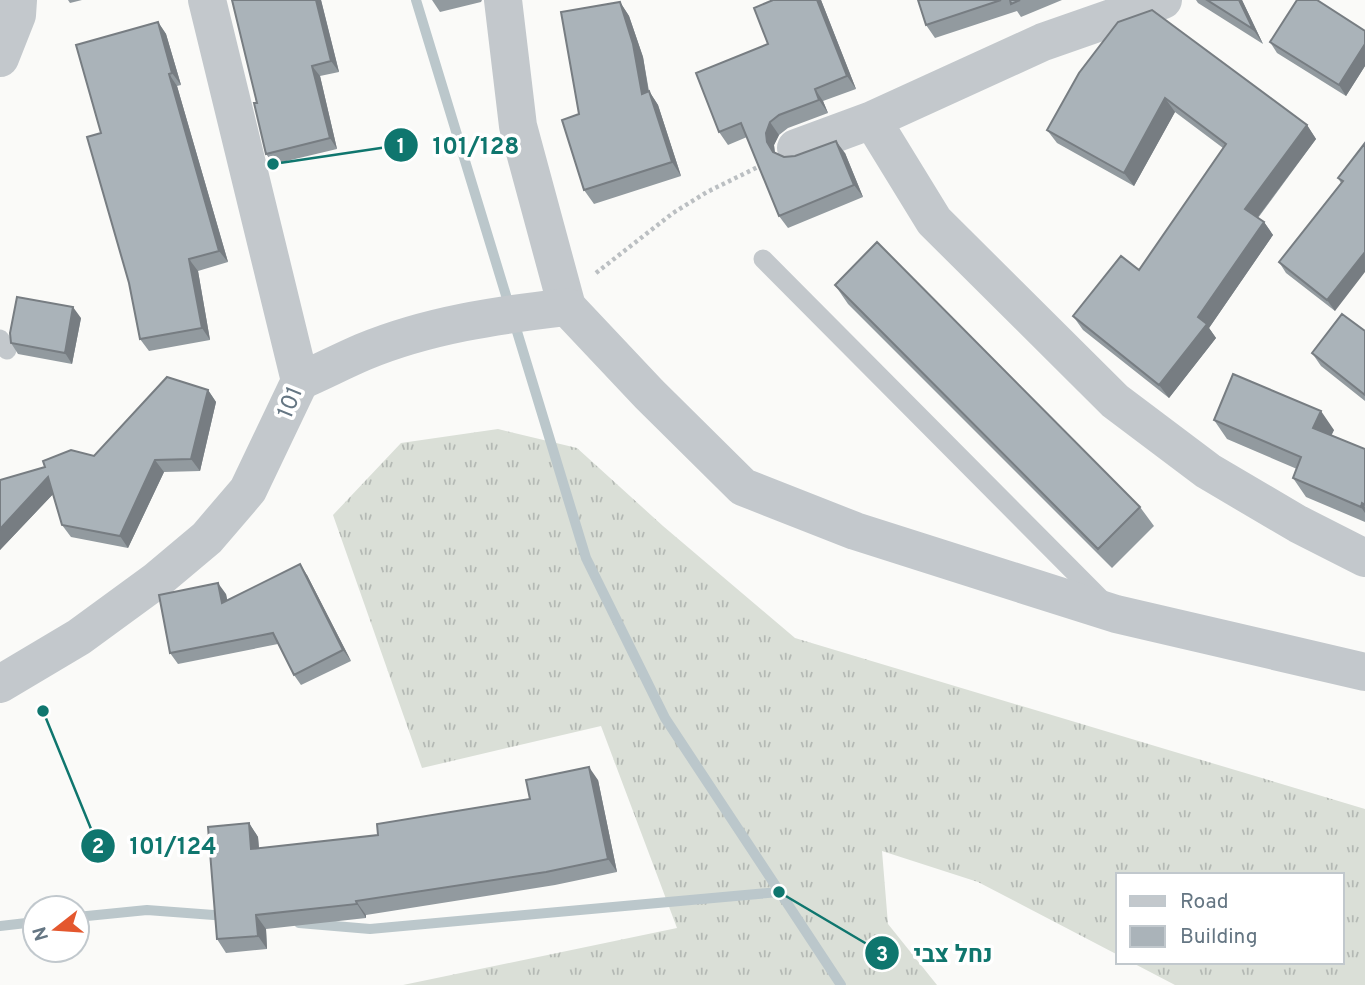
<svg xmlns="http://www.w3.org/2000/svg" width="1365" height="985" viewBox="0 0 1365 985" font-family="Overpass,Heebo,sans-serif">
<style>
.grass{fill:url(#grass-tufts)}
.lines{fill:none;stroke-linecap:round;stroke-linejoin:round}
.stream{stroke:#bbc7cb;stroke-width:10}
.path{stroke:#bbbfc2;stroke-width:4.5;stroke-dasharray:3.5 3.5;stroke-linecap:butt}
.service{stroke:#c3c8cc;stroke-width:19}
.minor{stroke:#c3c8cc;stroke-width:38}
.tertiary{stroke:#c3c8cc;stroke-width:38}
.wall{fill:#929a9f}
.shaded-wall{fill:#777d82}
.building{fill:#aab3b9;stroke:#777d82;stroke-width:2}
.labels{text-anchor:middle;stroke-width:7;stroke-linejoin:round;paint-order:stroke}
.street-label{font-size:23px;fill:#657683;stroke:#fff}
.leader{fill:none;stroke:#0f766e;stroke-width:2.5}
.callout-dot{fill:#0f766e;stroke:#fff;stroke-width:2.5}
.mark-label{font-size:21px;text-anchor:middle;font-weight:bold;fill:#fff}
.callout-label{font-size:24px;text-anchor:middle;font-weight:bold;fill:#0f766e;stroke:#fff;stroke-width:7;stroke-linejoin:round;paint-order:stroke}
</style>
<defs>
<pattern id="grass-tufts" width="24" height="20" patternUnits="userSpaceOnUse" patternTransform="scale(1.75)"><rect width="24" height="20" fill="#dadfd7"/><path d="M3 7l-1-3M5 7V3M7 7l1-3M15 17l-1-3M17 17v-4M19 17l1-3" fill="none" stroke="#b4b9b4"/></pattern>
</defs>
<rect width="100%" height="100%" fill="#fafaf8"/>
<path class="grass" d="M 498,429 L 577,448 L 663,526 L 795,638 L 1365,809 L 1365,985 L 1175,985 L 1131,962 L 1342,962 L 1342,875 L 1118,875 L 1118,955 L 978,882 L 882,851 L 888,924 L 937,985 L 403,985 L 677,928 L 601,726 L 422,768 L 333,515 L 401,443 Z"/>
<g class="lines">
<path class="stream" d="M 416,0 L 586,558 L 665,718 L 841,985
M 77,917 L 147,910 L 227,916
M 299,923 L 370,929 L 779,892
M 0,926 L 35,922"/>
<path class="path" d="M 596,273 L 673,213 L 707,192 L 764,164"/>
<path class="service" d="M 763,259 L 1105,603
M 0,339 L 7,350"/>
<path class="minor" d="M 503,0 L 518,126 L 567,307
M 0,58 L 17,15 L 18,0
M 872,120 L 934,221 L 1115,401 L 1208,471 L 1298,524 L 1365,558
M 796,148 L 872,120 L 1043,42 L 1163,0
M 0,684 L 79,637 L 157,580 L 207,538 L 248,490 L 300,381"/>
<path class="tertiary" d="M 207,0 L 300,381 C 321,372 342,361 363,352 C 428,325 498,315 567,307 L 649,394 L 743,487 L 855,531 L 1116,614 L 1365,672"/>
</g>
<path class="wall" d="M 68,0 L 82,0 L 70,3 Z
M 232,0 L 321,0 L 339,72 L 320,76 L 337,149 L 274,164 L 266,154 L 257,103 Z
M 432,0 L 482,0 L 481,2 L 440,12 Z
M 773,0 L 821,0 L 856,89 L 823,101 L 828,113 L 788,128 L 779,135 L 774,145 L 775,153 L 784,157 L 845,153 L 863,197 L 788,228 L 779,216 L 747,137 L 728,145 L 719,132 L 768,44 Z
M 918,0 L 1062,0 L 1021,17 L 1017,11 L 935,38 L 926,25 Z
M 1196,0 L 1242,0 L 1263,44 L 1198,3 Z
M 620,2 L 629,16 L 643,57 L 649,91 L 658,105 L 681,176 L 594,204 L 584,190 L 579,114 Z
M 158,22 L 166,34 L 181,85 L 177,86 L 228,262 L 198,271 L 210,340 L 149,351 L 140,339 Z
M 1365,31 L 1365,66 L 1346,96 L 1277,53 L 1270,42 Z
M 1079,73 L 1307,125 L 1316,139 L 1258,218 L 1264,222 L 1273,235 L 1209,328 L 1216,338 L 1169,398 L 1083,330 L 1073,316 L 1139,270 L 1223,148 L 1175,112 L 1134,186 L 1057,143 L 1047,130 Z
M 1365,143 L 1335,311 L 1286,273 L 1279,262 L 1341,183 L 1338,178 Z
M 835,285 L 1140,507 L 1154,526 L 1112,568 L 848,304 Z
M 81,318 L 72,364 L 18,354 L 11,343 Z
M 1365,331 L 1365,401 L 1321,366 L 1312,353 Z
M 208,390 L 216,402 L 200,471 L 164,472 L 128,548 L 71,537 L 62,525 L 53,494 L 0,550 L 0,480 L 94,456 Z
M 1214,420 L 1334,430 L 1331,435 L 1365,449 L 1365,522 L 1306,497 L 1293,478 L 1297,469 L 1227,439 Z
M 307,575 L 351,661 L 301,685 L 294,675 L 278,644 L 178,664 L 170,653 L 226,594 L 227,601 Z
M 598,780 L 617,872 L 555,885 L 366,915 L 366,918 L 266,929 L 267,949 L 226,953 L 217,939 L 249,823 L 258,837 L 259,848 L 378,835 L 530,799 Z"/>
<path class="shaded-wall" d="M 316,0 L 321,0 L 339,72 L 331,61 Z
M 817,0 L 821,0 L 856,89 L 847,76 Z
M 1239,0 L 1242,0 L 1263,44 L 1253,29 Z
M 620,2 L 629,16 L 643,57 L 651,107 L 642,94 Z
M 158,22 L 166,34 L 181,85 L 172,73 Z
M 1365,44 L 1365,66 L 1346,96 L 1339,85 Z
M 312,66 L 320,76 L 337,149 L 330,138 Z
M 169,74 L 177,86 L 228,262 L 219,251 Z
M 815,89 L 823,101 L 828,113 L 819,100 Z
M 649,91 L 658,105 L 681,176 L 672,162 Z
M 1165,98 L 1175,112 L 1134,186 L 1124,173 Z
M 770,122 L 779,135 L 774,145 L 775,155 L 767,142 L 766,133 Z
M 1307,125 L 1316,139 L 1254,222 L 1245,209 Z
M 836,141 L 845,153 L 863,197 L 854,185 Z
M 1264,222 L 1273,235 L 1209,328 L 1216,338 L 1169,398 L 1159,385 L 1198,317 Z
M 1365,252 L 1365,272 L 1335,311 L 1327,300 Z
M 189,259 L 198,271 L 210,340 L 202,328 Z
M 73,307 L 81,318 L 72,364 L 65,353 Z
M 208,390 L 216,402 L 200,471 L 191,459 Z
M 1321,411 L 1334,430 L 1326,447 L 1313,428 Z
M 155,460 L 164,472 L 128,548 L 120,536 Z
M 48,477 L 57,490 L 0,550 L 0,529 Z
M 1362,503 L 1365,507 L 1365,513 L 1361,507 Z
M 300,564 L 307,575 L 351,661 L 343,650 Z
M 218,583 L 226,594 L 230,613 L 222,603 Z
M 589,767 L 598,780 L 617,872 L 608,859 Z
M 249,823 L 258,837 L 260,862 L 251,849 Z
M 356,901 L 366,915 L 366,918 L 357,904 Z
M 256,915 L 266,929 L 267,949 L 258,936 Z"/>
<path class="building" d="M 232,0 L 316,0 L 331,61 L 312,66 L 330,138 L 266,154 L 254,103 L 257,103 Z
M 773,0 L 817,0 L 847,76 L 815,89 L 819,100 L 779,115 L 770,122 L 766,133 L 767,142 L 773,152 L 784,157 L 795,156 L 836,141 L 854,185 L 779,216 L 741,123 L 719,132 L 696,73 L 768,44 L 754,8 Z
M 918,0 L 1001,0 L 926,25 Z
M 1010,0 L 1020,0 L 1011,4 Z
M 1207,0 L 1239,0 L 1253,29 Z
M 1297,0 L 1317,0 L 1365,31 L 1365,44 L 1339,85 L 1270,42 Z
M 620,2 L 633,44 L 642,94 L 649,91 L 672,162 L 584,190 L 562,120 L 579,114 L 561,12 Z
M 1152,10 L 1307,125 L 1245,209 L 1264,222 L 1198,317 L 1207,324 L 1159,385 L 1073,316 L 1121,256 L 1139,270 L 1226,144 L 1165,98 L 1124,173 L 1047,130 L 1079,73 L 1118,22 Z
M 158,22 L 172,73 L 169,74 L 219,251 L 189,259 L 202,328 L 140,339 L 129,283 L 87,137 L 101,133 L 76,45 Z
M 1365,143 L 1365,252 L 1327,300 L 1279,262 L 1343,181 L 1338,178 Z
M 877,242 L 1140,507 L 1098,549 L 835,285 Z
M 17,297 L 73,307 L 65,353 L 11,343 L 10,333 Z
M 1342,314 L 1365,331 L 1365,395 L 1312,353 Z
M 1233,374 L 1321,411 L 1313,428 L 1365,449 L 1365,505 L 1362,503 L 1361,507 L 1293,478 L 1301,457 L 1214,420 Z
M 167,377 L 208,390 L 191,459 L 155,460 L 120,536 L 62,525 L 48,477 L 0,529 L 0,480 L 45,467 L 43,461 L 71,450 L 94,456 Z
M 300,564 L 343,650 L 294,675 L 273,633 L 170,653 L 159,595 L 218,583 L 222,603 Z
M 589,767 L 608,859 L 546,872 L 356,901 L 357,904 L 256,915 L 258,936 L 217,939 L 208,827 L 249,823 L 251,849 L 378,835 L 377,824 L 530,799 L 526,780 Z"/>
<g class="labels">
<g class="street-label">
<text transform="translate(289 402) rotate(-68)" y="8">101</text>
</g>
</g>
<path class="leader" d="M273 164L401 145M43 711L98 846M779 892L882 953"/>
<g class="callout-dot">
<circle cx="273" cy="164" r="7"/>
<circle cx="43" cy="711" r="7"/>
<circle cx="779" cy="892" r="7"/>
<circle cx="401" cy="145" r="18"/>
<circle cx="98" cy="846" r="18"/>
<circle cx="882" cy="953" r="18"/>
</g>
<g class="mark-label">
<text x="401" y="153">1</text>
<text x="98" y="853">2</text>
<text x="882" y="961">3</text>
</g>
<g class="callout-label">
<text x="476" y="154">101/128</text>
<text x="173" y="854">101/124</text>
<text x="953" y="962">נחל צבי</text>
</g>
<rect x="1116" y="873" width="228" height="91" fill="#ffffff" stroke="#c1c8cd" stroke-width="2"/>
<rect x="1130" y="896" width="35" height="10" fill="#c3c8cc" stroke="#c1c8cd" stroke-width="2"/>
<text x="1180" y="908" font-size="21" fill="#657683">Road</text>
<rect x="1130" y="926" width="35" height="21" fill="#aab3b9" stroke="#c1c8cd" stroke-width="2"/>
<text x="1180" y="943" font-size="21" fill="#657683">Building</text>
<g transform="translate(56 929) rotate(253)"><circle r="33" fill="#ffffff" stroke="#c1c8cd" stroke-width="2"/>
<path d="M0-5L12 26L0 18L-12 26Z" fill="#e4572e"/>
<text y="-10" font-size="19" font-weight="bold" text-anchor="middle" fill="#657683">N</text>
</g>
</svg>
